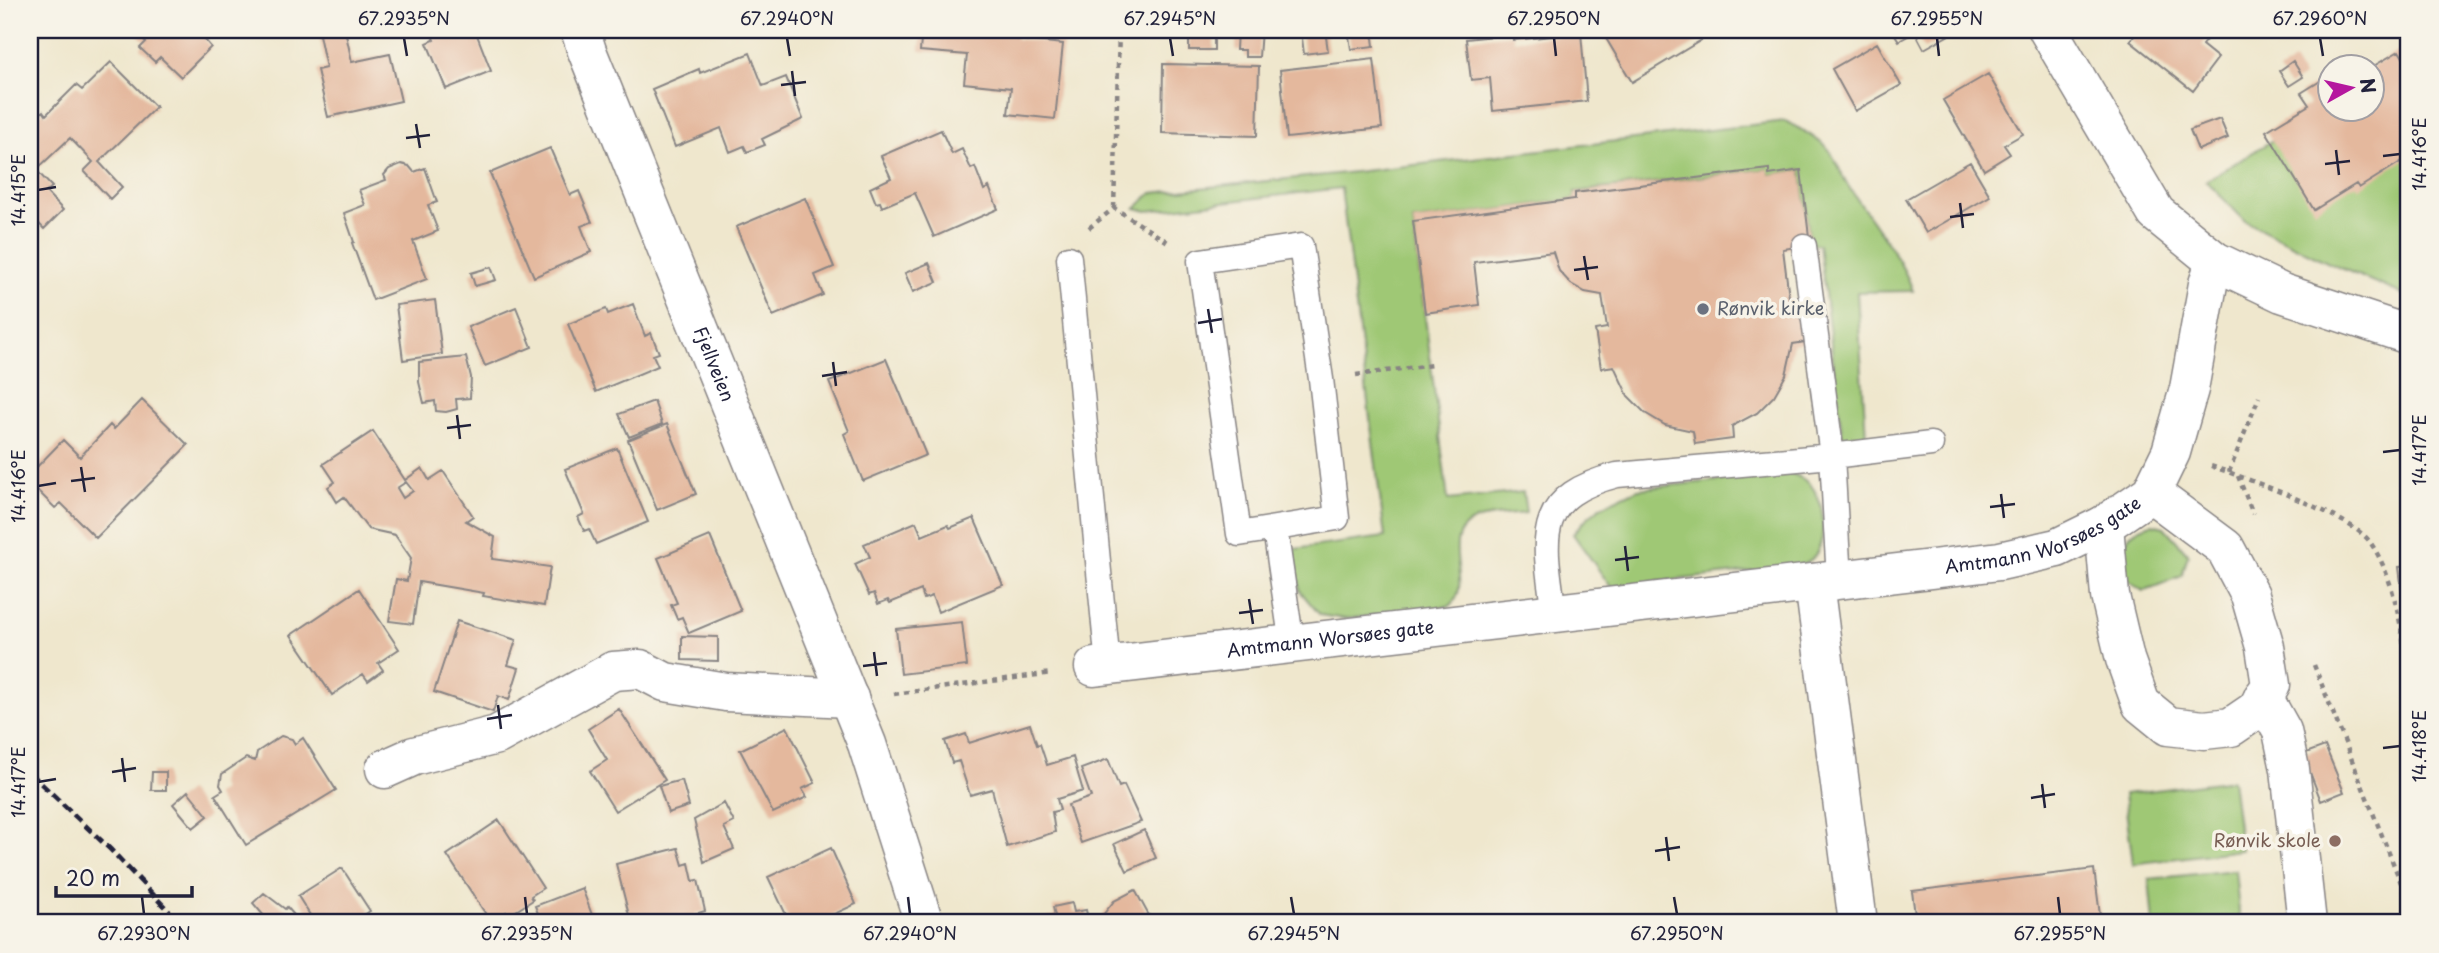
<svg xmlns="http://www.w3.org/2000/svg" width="2439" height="953" viewBox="0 0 2439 953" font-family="'Playpen Sans',sans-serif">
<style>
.green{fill:#9fc874;stroke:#607558;stroke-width:2}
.building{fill:#e4b89d;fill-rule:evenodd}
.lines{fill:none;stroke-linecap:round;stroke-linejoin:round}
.lane-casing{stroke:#888484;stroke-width:27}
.street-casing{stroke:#888484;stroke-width:41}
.path{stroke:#888484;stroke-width:4.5;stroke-dasharray:5 5;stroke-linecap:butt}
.lane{stroke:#fff;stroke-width:24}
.street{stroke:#fff;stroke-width:38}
.rail{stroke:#22223b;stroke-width:5;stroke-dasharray:10 5;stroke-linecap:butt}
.ticks{fill:none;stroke:#22223b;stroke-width:2.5}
.worship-dot{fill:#6b7280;stroke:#f7f3e8;stroke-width:2.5}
.education-dot{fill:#8d6e63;stroke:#f7f3e8;stroke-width:2.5}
.labels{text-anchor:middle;stroke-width:7;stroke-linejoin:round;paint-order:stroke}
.worship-label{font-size:18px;fill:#5b616d;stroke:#f7f3e8;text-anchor:start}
.street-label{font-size:18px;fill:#22223b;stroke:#f7f3e8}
.education-label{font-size:18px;fill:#785e54;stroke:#f7f3e8;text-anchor:end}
.neatline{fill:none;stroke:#22223b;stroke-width:2.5}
.ticks-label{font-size:18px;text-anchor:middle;fill:#22223b}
</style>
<rect width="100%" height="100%" fill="#f7f3e8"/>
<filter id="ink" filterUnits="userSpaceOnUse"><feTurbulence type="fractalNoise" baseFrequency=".0143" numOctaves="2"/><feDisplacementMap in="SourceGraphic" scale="14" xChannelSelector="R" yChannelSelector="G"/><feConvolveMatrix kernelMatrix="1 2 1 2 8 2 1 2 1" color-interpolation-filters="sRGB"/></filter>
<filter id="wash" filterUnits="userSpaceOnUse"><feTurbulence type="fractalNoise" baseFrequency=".00686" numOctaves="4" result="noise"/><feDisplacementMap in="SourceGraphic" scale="28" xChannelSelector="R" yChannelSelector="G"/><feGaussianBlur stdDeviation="1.57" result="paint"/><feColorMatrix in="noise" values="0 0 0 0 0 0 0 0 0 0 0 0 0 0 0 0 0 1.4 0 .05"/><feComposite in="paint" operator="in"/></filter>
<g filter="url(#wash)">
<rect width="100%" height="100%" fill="#efe7cd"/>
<path class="green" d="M 2409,57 L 2409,297 L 2329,263 L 2245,221 L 2206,181 L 2330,105 L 2330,108 L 2372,108 L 2373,79 Z
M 1785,121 C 1799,128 1814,136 1826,147 C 1837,158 1839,172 1847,184 C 1869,219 1899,252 1913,291 L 1857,292 L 1866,437 L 1843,442 L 1819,244 L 1810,245 L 1801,170 L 1769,175 L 1768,169 L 1575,192 L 1575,199 L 1413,221 L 1448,500 L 1523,492 L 1526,513 C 1511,515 1484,515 1472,522 C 1438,538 1475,586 1450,606 L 1345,619 L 1320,615 L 1300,591 L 1294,549 L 1385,537 L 1341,188 L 1147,211 L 1136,208 L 1152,193 L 1355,172 Z
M 1790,473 C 1800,477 1807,480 1813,488 C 1826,507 1828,548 1808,562 C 1804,565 1797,566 1792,567 L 1611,587 L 1573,534 L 1585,520 L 1600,507 L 1638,489 Z
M 2152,524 L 2164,527 L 2188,554 L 2182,576 L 2143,591 L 2126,579 C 2122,550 2118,533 2152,524 Z
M 2232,780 L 2241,850 L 2133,864 L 2124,794 Z
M 2235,870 L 2240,923 L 2153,923 L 2149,879 Z"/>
<g id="blocks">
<path class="building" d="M 133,30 L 215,30 L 205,40 L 211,47 L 181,77 L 160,57 L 155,62 L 140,48 L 146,42 Z
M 318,30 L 345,30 L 352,62 L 390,54 L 401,101 L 328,117 L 317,70 L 326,68 Z
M 430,30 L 475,30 L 491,71 L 446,89 L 427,43 L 434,40 Z
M 922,30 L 1017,30 L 1016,39 L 1063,44 L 1055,119 L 1008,114 L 1011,88 L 964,83 L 967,55 L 920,51 Z
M 1189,30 L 1214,30 L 1214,50 L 1189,50 Z
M 1237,30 L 1261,30 L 1259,57 L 1245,57 L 1245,50 L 1236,50 Z
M 1301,30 L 1325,30 L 1328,51 L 1304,54 Z
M 1348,30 L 1372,30 L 1374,46 L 1351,49 Z
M 1516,30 L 1532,30 L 1532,32 L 1517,34 Z
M 1601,30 L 1711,30 L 1713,33 L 1632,82 Z
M 1892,30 L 1958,30 L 1924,49 L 1915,32 L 1899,41 Z
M 2139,30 L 2214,30 L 2202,45 L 2218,58 L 2193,91 L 2130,41 Z
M 1581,33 L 1587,101 L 1493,111 L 1490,78 L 1471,80 L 1466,39 L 1513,34 L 1513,40 Z
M 1877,43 L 1901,85 L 1855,111 L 1832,69 Z
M 2399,51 L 2409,67 L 2409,152 L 2405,155 L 2407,158 L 2359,188 L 2356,184 L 2314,210 L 2266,131 L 2309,105 L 2301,93 L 2330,75 L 2330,108 L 2372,108 L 2372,67 Z
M 750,53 L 763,86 L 786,77 L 803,119 L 762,139 L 765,145 L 747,152 L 744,146 L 730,152 L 721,128 L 675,147 L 652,89 L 699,69 L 700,73 Z
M 1374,59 L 1382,128 L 1287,138 L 1280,70 Z
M 2293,61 L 2303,77 L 2289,86 L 2279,71 Z
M 111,62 L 156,107 L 99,162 L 122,187 L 110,199 L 84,171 L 93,162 L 70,138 L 36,170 L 52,187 L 46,192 L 63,210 L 44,229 L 30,214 L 30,123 L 43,111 L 46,115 L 76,85 L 82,90 Z
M 1163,64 L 1259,66 L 1257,136 L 1162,133 Z
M 1988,74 L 2023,134 L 2004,145 L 2010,154 L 1984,170 L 1943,100 Z
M 2220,119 L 2228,138 L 2198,150 L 2190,130 Z
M 941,130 L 952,154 L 962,149 L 971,169 L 975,167 L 984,190 L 989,187 L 998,209 L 934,237 L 915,193 L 882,207 L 880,202 L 876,203 L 870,188 L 891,178 L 881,156 Z
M 550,148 L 570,195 L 579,191 L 592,222 L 581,226 L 591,252 L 534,277 L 490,173 Z
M 1970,162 L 1990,196 L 1926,233 L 1906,199 Z
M 401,164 L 409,166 L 414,172 L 425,168 L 437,202 L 428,205 L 438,231 L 413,241 L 427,279 L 373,300 L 352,243 L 354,242 L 344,213 L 365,205 L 359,190 L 386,180 L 384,175 L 389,169 Z
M 1769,169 L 1769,175 L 1801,170 L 1810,245 L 1783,249 L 1790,305 L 1801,303 L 1806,342 L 1793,344 L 1786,375 L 1774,396 L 1757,413 L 1732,426 L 1733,439 L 1695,444 L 1693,431 L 1665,425 L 1645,413 L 1628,396 L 1614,366 L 1601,368 L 1595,330 L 1607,328 L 1602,295 L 1585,292 L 1571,284 L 1559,271 L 1553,252 L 1474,262 L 1479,305 L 1425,313 L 1413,221 L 1575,199 L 1575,193 Z
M 805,198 L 834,267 L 815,275 L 823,295 L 773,316 L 736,227 Z
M 929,263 L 937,282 L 913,292 L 905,273 Z
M 491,267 L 496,280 L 475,286 L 471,273 Z
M 435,300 L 442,354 L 403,360 L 396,305 Z
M 633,304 L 645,336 L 651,333 L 659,353 L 653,355 L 658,366 L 596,392 L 568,324 L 606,309 L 608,314 Z
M 516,307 L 532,347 L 485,366 L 468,327 Z
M 466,357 L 471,377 L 470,398 L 456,399 L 457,409 L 446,412 L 436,411 L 435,401 L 424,403 L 419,382 L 419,362 Z
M 886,359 L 926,455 L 863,481 L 844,434 L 849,431 L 829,382 Z
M 142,400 L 188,445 L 96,538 L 61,503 L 55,508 L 30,483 L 30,474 L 63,440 L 80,457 L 110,425 L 114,429 Z
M 654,401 L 662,424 L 629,437 L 619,414 Z
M 667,424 L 696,494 L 657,510 L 628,440 Z
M 373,431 L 405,480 L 422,468 L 429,480 L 443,471 L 473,516 L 466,521 L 495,537 L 492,559 L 550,567 L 544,606 L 483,596 L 484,593 L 419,582 L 413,624 L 389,621 L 396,579 L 407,581 L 411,558 L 395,535 L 368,529 L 344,497 L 337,502 L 328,487 L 335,482 L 323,464 ZM 406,482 L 413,491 L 403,498 L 397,488 Z
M 617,448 L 648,522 L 596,544 L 589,529 L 584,531 L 578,517 L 584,514 L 565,469 Z
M 974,518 L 1003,585 L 938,612 L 932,596 L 924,599 L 921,590 L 890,603 L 888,600 L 878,604 L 874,593 L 869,595 L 855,564 L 870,557 L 864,544 L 916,522 L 922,536 L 948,525 L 950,528 Z
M 710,536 L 741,611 L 689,633 L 682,617 L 677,619 L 671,605 L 677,603 L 658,558 Z
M 2409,566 L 2409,641 L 2408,641 L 2399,567 Z
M 359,589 L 399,649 L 378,663 L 383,670 L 368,681 L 363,674 L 332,695 L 291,635 Z
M 457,621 L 516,640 L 508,665 L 519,668 L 509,700 L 498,696 L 493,712 L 434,692 Z
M 962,622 L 967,666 L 901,674 L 896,629 Z
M 682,636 L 718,637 L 718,661 L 682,660 Z
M 619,709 L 665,780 L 615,811 L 590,771 L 607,760 L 588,729 Z
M 1030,724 L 1037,745 L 1040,744 L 1047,765 L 1073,757 L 1083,791 L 1057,799 L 1060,810 L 1052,812 L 1055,832 L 1007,847 L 992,789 L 970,795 L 959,761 L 952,763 L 945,741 L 966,734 L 969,743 Z
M 787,727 L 815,783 L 802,789 L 807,797 L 773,813 L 740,750 Z
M 281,736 L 292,739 L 295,744 L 303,738 L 336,790 L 246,845 L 215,795 L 223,790 L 220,785 L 222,774 L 246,758 L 255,761 L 257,752 Z
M 2325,746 L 2344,792 L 2321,801 L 2303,754 Z
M 1108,759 L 1119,787 L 1124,785 L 1141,822 L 1081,843 L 1068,805 L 1091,797 L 1081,769 Z
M 152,772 L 166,772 L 166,790 L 151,790 Z
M 682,780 L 689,806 L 668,813 L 659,786 Z
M 188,791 L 208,816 L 193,828 L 173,804 Z
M 724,803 L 734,822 L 724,827 L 734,849 L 704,862 L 694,820 Z
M 499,820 L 543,888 L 531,896 L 533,900 L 508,916 L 506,912 L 491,922 L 447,855 Z
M 1144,830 L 1156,858 L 1127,871 L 1114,844 Z
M 678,848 L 683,865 L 689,863 L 693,881 L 698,880 L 705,911 L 695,914 L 697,923 L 631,923 L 616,864 Z
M 831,848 L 856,904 L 815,923 L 790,923 L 768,877 Z
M 342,868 L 370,911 L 352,923 L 315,923 L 298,896 Z
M 2094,869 L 2101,923 L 1916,923 L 1912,891 Z
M 582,888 L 595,923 L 542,923 L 535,906 Z
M 1135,890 L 1153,923 L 1091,923 L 1099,920 L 1114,901 Z
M 264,893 L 285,909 L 287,907 L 301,923 L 270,923 L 253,903 Z
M 1072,903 L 1074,912 L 1086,910 L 1089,923 L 1026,923 L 1055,916 L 1053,907 Z"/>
</g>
</g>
<g filter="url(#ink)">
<use href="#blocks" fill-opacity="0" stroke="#888484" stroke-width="2"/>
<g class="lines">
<defs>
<path id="lane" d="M 1301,246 L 1321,379 L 1337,518 L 1239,534 L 1200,261 Z
M 1804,246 L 1832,456 L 1839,580
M 1069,258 L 1108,666
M 1275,529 L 1292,645
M 1554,613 C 1544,539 1531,497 1617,475 L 1832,456 L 1931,444"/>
<g id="street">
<path id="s1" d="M 580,30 L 587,51 L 867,744 L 924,923"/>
<path d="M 2048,30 L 2156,213 L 2215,261 L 2282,293 L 2409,335"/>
<path d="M 2104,525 L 2110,596 L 2125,659 L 2141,704 L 2168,726 L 2204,730 L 2231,727 L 2256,710 L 2271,685 L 2265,647 L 2250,595 L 2225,548 L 2151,493"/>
<path d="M 1814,583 L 1858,923"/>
<path id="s2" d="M 1094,667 L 2000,561 L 2057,548 L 2104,525 L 2151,493 L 2171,452 L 2189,389 L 2208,284 L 2215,261"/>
<path d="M 2263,697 L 2282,731 L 2290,769 L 2307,923"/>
<path d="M 385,769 L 414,756 L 497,735 L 613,671 L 640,669 L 665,682 L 726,692 L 849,698"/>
</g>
</defs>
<use href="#lane" class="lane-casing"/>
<use href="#street" class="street-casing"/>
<path class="path" d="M 1114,208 L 1119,30
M 1089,228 L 1114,208 L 1171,244
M 1356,375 L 1432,365
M 2211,466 C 2245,478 2352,516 2370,542 C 2396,579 2403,637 2409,680
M 2229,472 L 2259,397
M 2238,476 L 2253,514
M 2314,665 L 2409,903
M 894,694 L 1052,673"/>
<use href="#lane" class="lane"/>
<use href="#street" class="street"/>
<path class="rail" d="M 30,773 L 110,849 L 180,923"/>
</g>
</g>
<path class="ticks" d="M 404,38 L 407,56M 787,38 L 790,56M 1170,38 L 1173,56M 1554,38 L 1556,56M 1937,38 L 1939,56M 2320,38 L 2323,56M 792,71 L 795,96M 781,85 L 806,82M 416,124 L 420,148M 406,138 L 430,135M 2336,150 L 2339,175M 2383,156 L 2400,154M 2325,164 L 2350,161M 38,190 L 56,187M 1960,203 L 1963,228M 1950,217 L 1974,214M 1584,256 L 1588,280M 1574,270 L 1598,267M 1208,309 L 1212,333M 1198,323 L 1222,319M 833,362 L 836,386M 822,376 L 847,372M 457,415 L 460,439M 447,428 L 471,425M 2383,452 L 2400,450M 81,467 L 85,492M 71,481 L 95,478M 38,486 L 56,483M 2001,494 L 2004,518M 1990,507 L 2015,504M 1625,546 L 1628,571M 1615,560 L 1639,557M 1249,599 L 1253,624M 1239,613 L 1263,610M 874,652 L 877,676M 863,666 L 887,663M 498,705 L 501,729M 487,719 L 512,715M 2383,748 L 2400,746M 122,758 L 125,782M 112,772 L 136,768M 38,782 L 56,779M 2042,784 L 2045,808M 2031,798 L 2055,794M 1666,837 L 1669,861M 1655,851 L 1680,847M 142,897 L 144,914M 525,897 L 527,914M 908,897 L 910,914M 1291,897 L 1294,914M 1674,897 L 1677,914M 2058,897 L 2060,914"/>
<circle class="worship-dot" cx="1703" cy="309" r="7"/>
<circle class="education-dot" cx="2335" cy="841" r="7"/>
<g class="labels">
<g class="worship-label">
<text x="1717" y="315">Rønvik kirke</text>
</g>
<g class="street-label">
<text dy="6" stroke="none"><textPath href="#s1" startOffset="360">Fjellveien</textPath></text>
<text dy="6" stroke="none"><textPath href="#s2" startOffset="961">Amtmann Worsøes gate</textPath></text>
<text dy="6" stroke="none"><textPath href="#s2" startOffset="238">Amtmann Worsøes gate</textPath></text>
</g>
<g class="education-label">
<text x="2321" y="847">Rønvik skole</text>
</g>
</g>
<rect width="2439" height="953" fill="none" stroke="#f7f3e8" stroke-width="77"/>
<g transform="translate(2351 88) rotate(82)"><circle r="33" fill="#f7f3e8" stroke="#a29fa3" stroke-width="2"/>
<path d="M0-5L12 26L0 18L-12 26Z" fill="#b5179e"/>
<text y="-10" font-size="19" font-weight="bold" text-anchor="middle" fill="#22223b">N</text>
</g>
<path d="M56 886v10h136v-10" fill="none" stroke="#22223b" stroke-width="3.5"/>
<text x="66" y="886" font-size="21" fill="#22223b" stroke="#f7f3e8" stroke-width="5" paint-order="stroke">20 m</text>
<rect x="38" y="38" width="2362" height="876" class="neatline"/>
<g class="ticks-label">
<text x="404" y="25">67.2935°N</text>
<text x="787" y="25">67.2940°N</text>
<text x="1170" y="25">67.2945°N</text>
<text x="1554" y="25">67.2950°N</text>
<text x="1937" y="25">67.2955°N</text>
<text x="2320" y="25">67.2960°N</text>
<text transform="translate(2420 154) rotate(-90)" y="6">14.416°E</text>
<text transform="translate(19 190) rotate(-90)" y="6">14.415°E</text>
<text transform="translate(2420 450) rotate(-90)" y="6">14.417°E</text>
<text transform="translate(19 486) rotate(-90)" y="6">14.416°E</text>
<text transform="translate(2420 746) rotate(-90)" y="6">14.418°E</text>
<text transform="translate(19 782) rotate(-90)" y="6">14.417°E</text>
<text x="144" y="940">67.2930°N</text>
<text x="527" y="940">67.2935°N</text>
<text x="910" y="940">67.2940°N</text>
<text x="1294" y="940">67.2945°N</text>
<text x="1677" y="940">67.2950°N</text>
<text x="2060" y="940">67.2955°N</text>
</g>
</svg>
